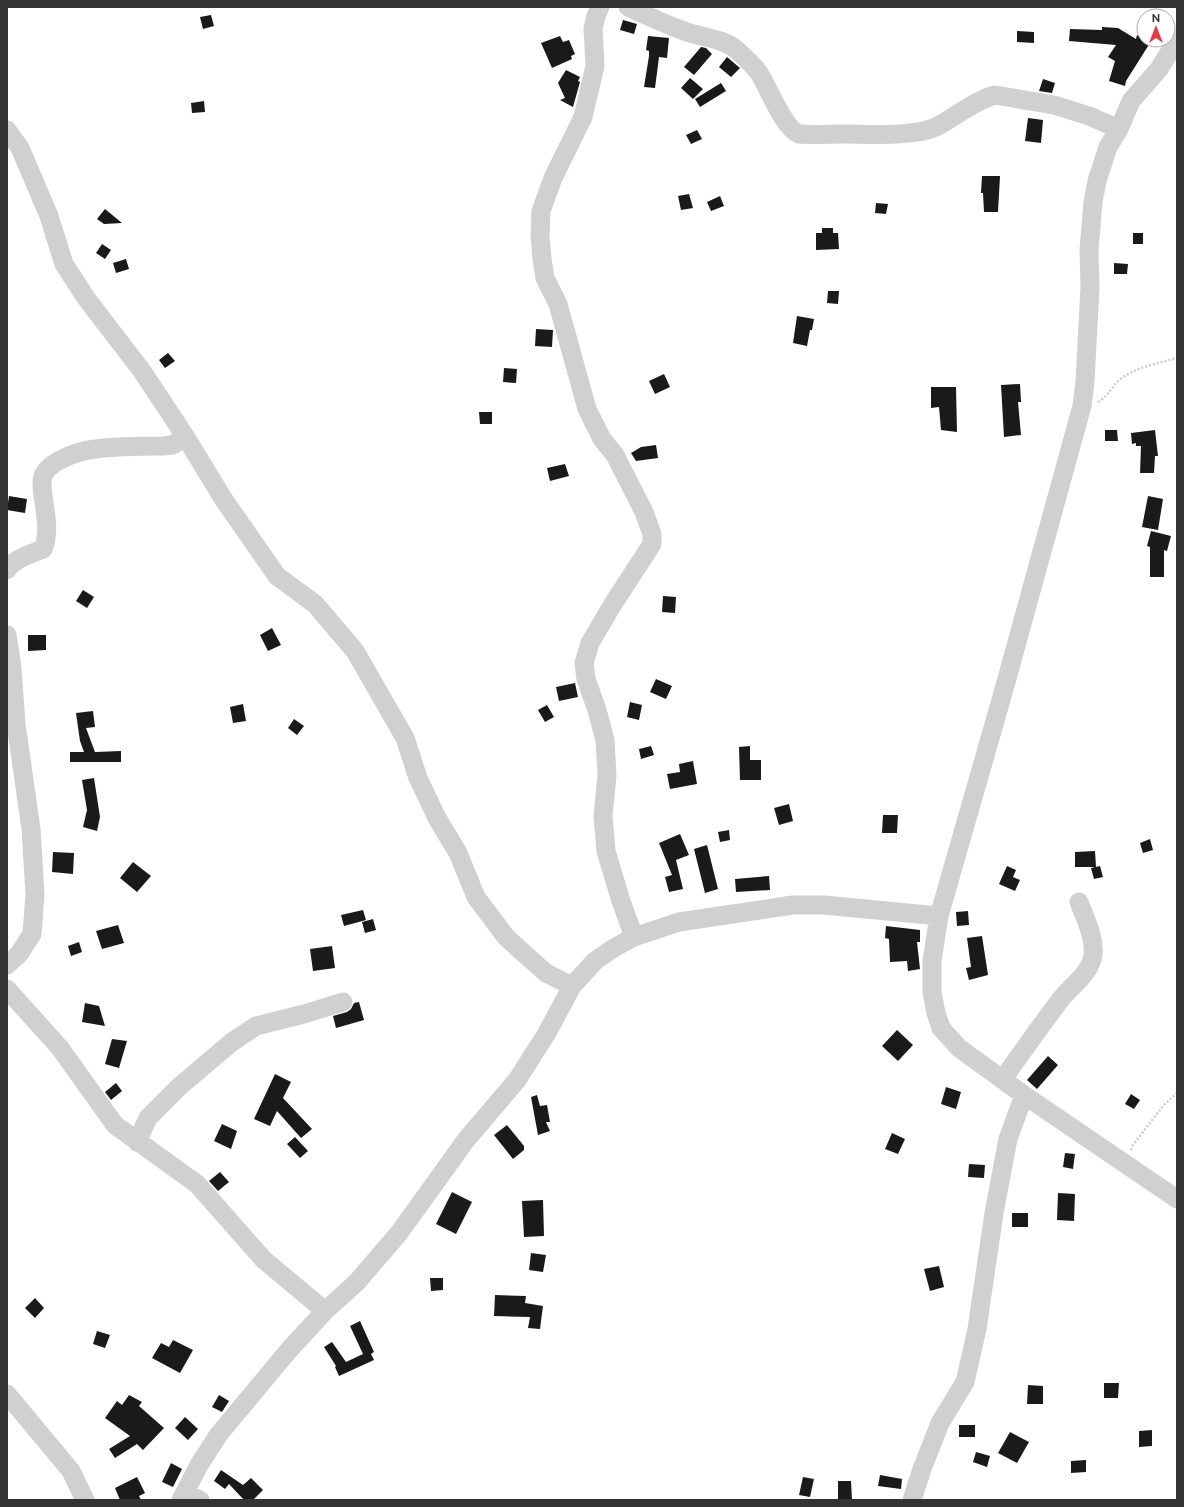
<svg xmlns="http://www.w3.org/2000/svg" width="1184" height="1507" viewBox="0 0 1184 1507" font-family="Raleway,sans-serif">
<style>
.building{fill:#1a1a1a}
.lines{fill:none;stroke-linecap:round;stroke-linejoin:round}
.path{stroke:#cdcdcd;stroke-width:2.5;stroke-dasharray:2 2;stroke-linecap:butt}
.minor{stroke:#d0d0d0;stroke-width:19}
</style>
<rect width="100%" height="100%" fill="#fff"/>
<path class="building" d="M 211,15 L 214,26 L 203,29 L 200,17 Z
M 623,20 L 637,24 L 634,34 L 620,30 Z
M 1102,27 L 1118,28 L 1136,39 L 1137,35 L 1150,43 L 1126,81 L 1125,86 L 1109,81 L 1115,61 L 1108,57 L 1116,45 L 1069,41 L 1070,29 L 1102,30 Z
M 1017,31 L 1034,32 L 1034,43 L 1017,42 Z
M 560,36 L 563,42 L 569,40 L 575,54 L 571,56 L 572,59 L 552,68 L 541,43 Z
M 648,36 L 669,38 L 667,58 L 659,57 L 655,88 L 644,87 L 649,56 L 649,51 L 646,50 Z
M 701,47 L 706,48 L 712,54 L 694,75 L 684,67 Z
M 727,57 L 740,68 L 731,77 L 719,67 Z
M 566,70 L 580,77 L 578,81 L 580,82 L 573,107 L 560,100 L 565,98 L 558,83 Z
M 690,78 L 703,89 L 693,99 L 681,88 Z
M 1043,79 L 1055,83 L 1052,93 L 1039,91 Z
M 721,83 L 726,91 L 700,107 L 695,99 Z
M 204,101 L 205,112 L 192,113 L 191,103 Z
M 1028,118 L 1043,120 L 1041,143 L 1025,141 Z
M 697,130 L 702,139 L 691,144 L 686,135 Z
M 982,176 L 1000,176 L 998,212 L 984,212 L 983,193 L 981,193 Z
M 689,194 L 693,208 L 681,210 L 678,196 Z
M 720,196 L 724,206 L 711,211 L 707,202 Z
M 876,203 L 888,204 L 886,214 L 875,213 Z
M 105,209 L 122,223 L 104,224 L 97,219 Z
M 822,228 L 833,228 L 833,233 L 838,233 L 839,249 L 816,250 L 816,233 L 822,233 Z
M 1133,233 L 1143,233 L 1143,244 L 1133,244 Z
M 102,244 L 111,250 L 105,259 L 96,253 Z
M 126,259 L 129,269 L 116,273 L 113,263 Z
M 1114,263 L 1128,264 L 1127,274 L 1114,274 Z
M 828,291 L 839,291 L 838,304 L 827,303 Z
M 797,316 L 814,319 L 812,330 L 810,330 L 807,346 L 793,343 Z
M 536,329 L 553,330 L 552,347 L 535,346 Z
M 168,353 L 175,361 L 165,368 L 159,360 Z
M 504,368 L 517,369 L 516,383 L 503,382 Z
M 664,374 L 670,387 L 655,394 L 649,381 Z
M 1020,384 L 1021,402 L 1018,402 L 1021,435 L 1004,437 L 1001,385 Z
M 931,387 L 956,387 L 957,432 L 941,430 L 939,407 L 931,408 Z
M 479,412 L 492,412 L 492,424 L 480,424 Z
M 1105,430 L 1117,430 L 1118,441 L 1105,441 Z
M 1155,430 L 1158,456 L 1155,456 L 1154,473 L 1140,473 L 1141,446 L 1136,446 L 1136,443 L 1132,444 L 1131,433 Z
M 656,445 L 658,458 L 636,461 L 631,453 L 641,447 Z
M 565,464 L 569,476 L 550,481 L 547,468 Z
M 9,496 L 27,499 L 25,513 L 7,510 Z
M 1148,496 L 1163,499 L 1158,530 L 1142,527 Z
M 1151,531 L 1171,536 L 1167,551 L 1164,550 L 1164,577 L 1150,577 L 1150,547 L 1147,546 Z
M 83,590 L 94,597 L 87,608 L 76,601 Z
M 663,596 L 676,597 L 675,613 L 662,612 Z
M 272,628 L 281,645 L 268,651 L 260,635 Z
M 28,635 L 46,635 L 46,650 L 28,651 Z
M 656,679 L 672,686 L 666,699 L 650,692 Z
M 575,683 L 578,697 L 559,701 L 556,687 Z
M 630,702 L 642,705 L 639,720 L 627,717 Z
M 243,704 L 246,721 L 233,723 L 230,707 Z
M 547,705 L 554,717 L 545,722 L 538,710 Z
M 93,711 L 95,727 L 86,728 L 95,752 L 121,751 L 121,762 L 70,762 L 70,752 L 84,752 L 80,741 L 76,713 Z
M 294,719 L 304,726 L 297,735 L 288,728 Z
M 651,746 L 654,755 L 641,759 L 639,749 Z
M 750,746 L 750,760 L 761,760 L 761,780 L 740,780 L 739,747 Z
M 693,761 L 697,784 L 670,789 L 667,774 L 680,772 L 679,764 Z
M 94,778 L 100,817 L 97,831 L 83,827 L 87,810 L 82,780 Z
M 789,804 L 793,821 L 779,825 L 774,808 Z
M 883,815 L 898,815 L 897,833 L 882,833 Z
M 729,830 L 730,840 L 720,842 L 718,832 Z
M 680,834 L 689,855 L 676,860 L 683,889 L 669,892 L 665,877 L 672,875 L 659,843 Z
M 1150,839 L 1153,850 L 1143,853 L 1140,843 Z
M 707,845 L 718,889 L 705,893 L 694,849 Z
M 1095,851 L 1096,867 L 1075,867 L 1075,852 Z
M 53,852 L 74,853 L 73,874 L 52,872 Z
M 133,862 L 151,876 L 137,892 L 120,878 Z
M 1007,866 L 1016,870 L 1013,877 L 1020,880 L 1015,891 L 999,884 Z
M 1100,866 L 1103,877 L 1094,879 L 1091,868 Z
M 769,876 L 770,890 L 736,892 L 735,879 Z
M 363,910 L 366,920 L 344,926 L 341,915 Z
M 968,911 L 969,925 L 957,926 L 956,912 Z
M 373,919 L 376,930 L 365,933 L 362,922 Z
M 118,925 L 124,943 L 102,949 L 96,931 Z
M 886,926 L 920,930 L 920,942 L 917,942 L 920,969 L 908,971 L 907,961 L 890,962 L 889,939 L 885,938 Z
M 982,936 L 988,975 L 969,980 L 966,968 L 971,967 L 967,938 Z
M 79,942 L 82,952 L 71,956 L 68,946 Z
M 332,946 L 335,968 L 313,971 L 310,949 Z
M 359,1002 L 364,1020 L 336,1028 L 333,1016 L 347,1012 L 351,1009 L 354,1003 Z
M 85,1003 L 99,1006 L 105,1026 L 82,1022 Z
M 897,1030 L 913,1045 L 898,1061 L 882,1046 Z
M 112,1039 L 127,1041 L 119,1068 L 105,1064 Z
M 1048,1056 L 1058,1065 L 1037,1089 L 1027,1080 Z
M 275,1074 L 291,1082 L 283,1098 L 312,1129 L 301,1138 L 277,1111 L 270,1126 L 254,1119 Z
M 116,1083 L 122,1091 L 111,1100 L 105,1092 Z
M 946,1087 L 961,1092 L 956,1109 L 941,1104 Z
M 1131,1094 L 1140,1100 L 1134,1109 L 1125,1104 Z
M 537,1095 L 540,1106 L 547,1105 L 550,1122 L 546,1122 L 550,1131 L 538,1135 L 531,1097 Z
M 222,1124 L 237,1131 L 231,1149 L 214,1141 Z
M 507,1125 L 524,1146 L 524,1150 L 513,1159 L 494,1135 Z
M 892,1133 L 905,1139 L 898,1154 L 885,1149 Z
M 295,1137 L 308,1151 L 300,1158 L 287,1144 Z
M 1065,1153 L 1075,1154 L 1073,1169 L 1063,1167 Z
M 969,1164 L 985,1165 L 984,1178 L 968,1177 Z
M 220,1172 L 229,1182 L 218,1191 L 209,1181 Z
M 452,1192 L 472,1202 L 456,1234 L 436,1224 Z
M 1058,1193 L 1075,1194 L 1074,1221 L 1057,1220 Z
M 543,1200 L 544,1236 L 524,1237 L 522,1201 Z
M 1012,1213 L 1028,1213 L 1028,1227 L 1012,1227 Z
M 531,1253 L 546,1255 L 543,1272 L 529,1270 Z
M 939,1266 L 944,1287 L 930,1291 L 924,1269 Z
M 430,1278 L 443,1278 L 443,1290 L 431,1291 Z
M 495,1295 L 526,1296 L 525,1303 L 543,1306 L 540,1329 L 528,1328 L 530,1317 L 494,1316 Z
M 35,1298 L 44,1308 L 35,1318 L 25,1308 Z
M 360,1321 L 374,1352 L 371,1354 L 374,1360 L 339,1376 L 335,1367 L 336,1366 L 324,1347 L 332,1342 L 346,1362 L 363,1354 L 350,1326 Z
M 97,1331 L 110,1335 L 105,1348 L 93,1344 Z
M 173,1340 L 193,1350 L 180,1373 L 152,1358 L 161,1343 L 169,1347 Z
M 1104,1383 L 1119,1383 L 1118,1398 L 1104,1398 Z
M 1028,1385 L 1043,1386 L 1043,1404 L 1027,1404 Z
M 129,1395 L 142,1402 L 139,1406 L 164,1428 L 143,1450 L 137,1444 L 115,1458 L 109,1449 L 130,1436 L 105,1418 L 117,1401 L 122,1405 Z
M 219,1395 L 229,1401 L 222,1412 L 212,1407 Z
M 185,1417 L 198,1429 L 188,1440 L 175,1428 Z
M 959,1425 L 975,1425 L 975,1437 L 959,1437 Z
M 1152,1430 L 1152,1446 L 1139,1447 L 1139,1431 Z
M 1010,1432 L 1029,1442 L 1017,1463 L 998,1453 Z
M 976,1452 L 990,1456 L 987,1467 L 973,1462 Z
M 1086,1460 L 1086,1472 L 1071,1473 L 1071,1461 Z
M 171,1463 L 182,1469 L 173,1487 L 162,1482 Z
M 221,1470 L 243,1485 L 251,1478 L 263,1490 L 253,1500 L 244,1500 L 229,1484 L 225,1489 L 214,1481 Z
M 880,1475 L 902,1479 L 901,1489 L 878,1486 Z
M 137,1477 L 145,1493 L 139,1496 L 141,1500 L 120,1500 L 115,1488 Z
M 803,1477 L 814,1479 L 810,1497 L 799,1495 Z
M 838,1481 L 851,1481 L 852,1500 L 838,1500 Z"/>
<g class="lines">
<path class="path" d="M 1098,402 C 1109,396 1112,385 1122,378 C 1137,367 1159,363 1177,358
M 1131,1150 L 1133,1145 L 1163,1106 L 1177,1093"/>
<path class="minor" d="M 600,7 L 596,16 L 593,29 L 595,66 L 583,117 L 553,178 L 541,211 L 540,235 L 542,259 L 545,278 L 558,304 L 587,409 L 602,439 L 615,455 L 644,512 L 652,534 L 652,544 L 613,604 L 590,643 L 584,663 L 586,679 L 597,710 L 605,740 L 607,775 L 603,816 L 606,851 L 621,901 L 634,937
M 628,7 C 647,16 665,24 684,31 C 702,38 724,38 738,51 C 745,58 754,65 759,73 C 769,88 783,128 799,134 C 814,135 830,134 845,134 C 870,134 913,137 936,127 C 956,117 973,101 995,95 L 1054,105 L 1089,116 L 1119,129
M 1177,40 L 1159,69 L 1131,101 L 1119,129 L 1108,147 L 1097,181 L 1093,202 L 1089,250 L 1090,287 L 1085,382 L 1082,406 L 1003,693 L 939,916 L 932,961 L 932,992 L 936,1013 L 941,1028 L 959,1048 L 1024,1095 L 1177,1199
M 7,130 L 20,148 L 49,216 L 64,264 L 86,298 L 142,371 L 185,436 L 224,500 L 277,576 L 315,604 L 355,651 L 405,738 L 418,778 L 437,818 L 458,853 L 476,897 L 506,937 L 528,957 L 546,973 L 572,986
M 7,570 C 13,559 31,554 43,549 C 52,528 42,504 42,482 C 42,462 79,451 95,449 C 117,446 141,446 163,446 L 173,445 L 185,436
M 7,635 L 12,668 L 16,724 L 31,829 L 35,895 L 32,934 L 19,954 L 7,965
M 7,989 L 60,1048 L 115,1125 L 197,1184 L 263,1259 L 325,1311
M 1003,1079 C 1022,1052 1041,1025 1061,999 C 1072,985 1090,974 1093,955 C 1095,937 1085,918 1079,902
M 137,1142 L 148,1118 L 180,1086 L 232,1042 L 256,1026 L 304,1014 L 343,1002
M 7,1394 L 71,1471 L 85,1500
M 185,1493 L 200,1500
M 181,1500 L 199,1465 L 219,1434 L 289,1350 L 325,1311 L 357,1282 L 399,1233 L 466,1140 L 517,1080 L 547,1033 L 572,986 L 595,961 L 612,949 L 634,937 L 679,922 L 793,905 L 824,905 L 939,916
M 912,1500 L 922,1469 L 940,1423 L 965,1382 L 977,1329 L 994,1213 L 1008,1139 L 1024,1095"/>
</g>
<rect width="1184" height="1507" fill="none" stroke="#333333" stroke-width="16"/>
<g transform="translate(1156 28)"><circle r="19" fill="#ffffff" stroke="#adadad"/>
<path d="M0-3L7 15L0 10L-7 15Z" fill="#e63946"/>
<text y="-6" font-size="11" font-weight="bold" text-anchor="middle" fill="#333333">N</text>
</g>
</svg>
